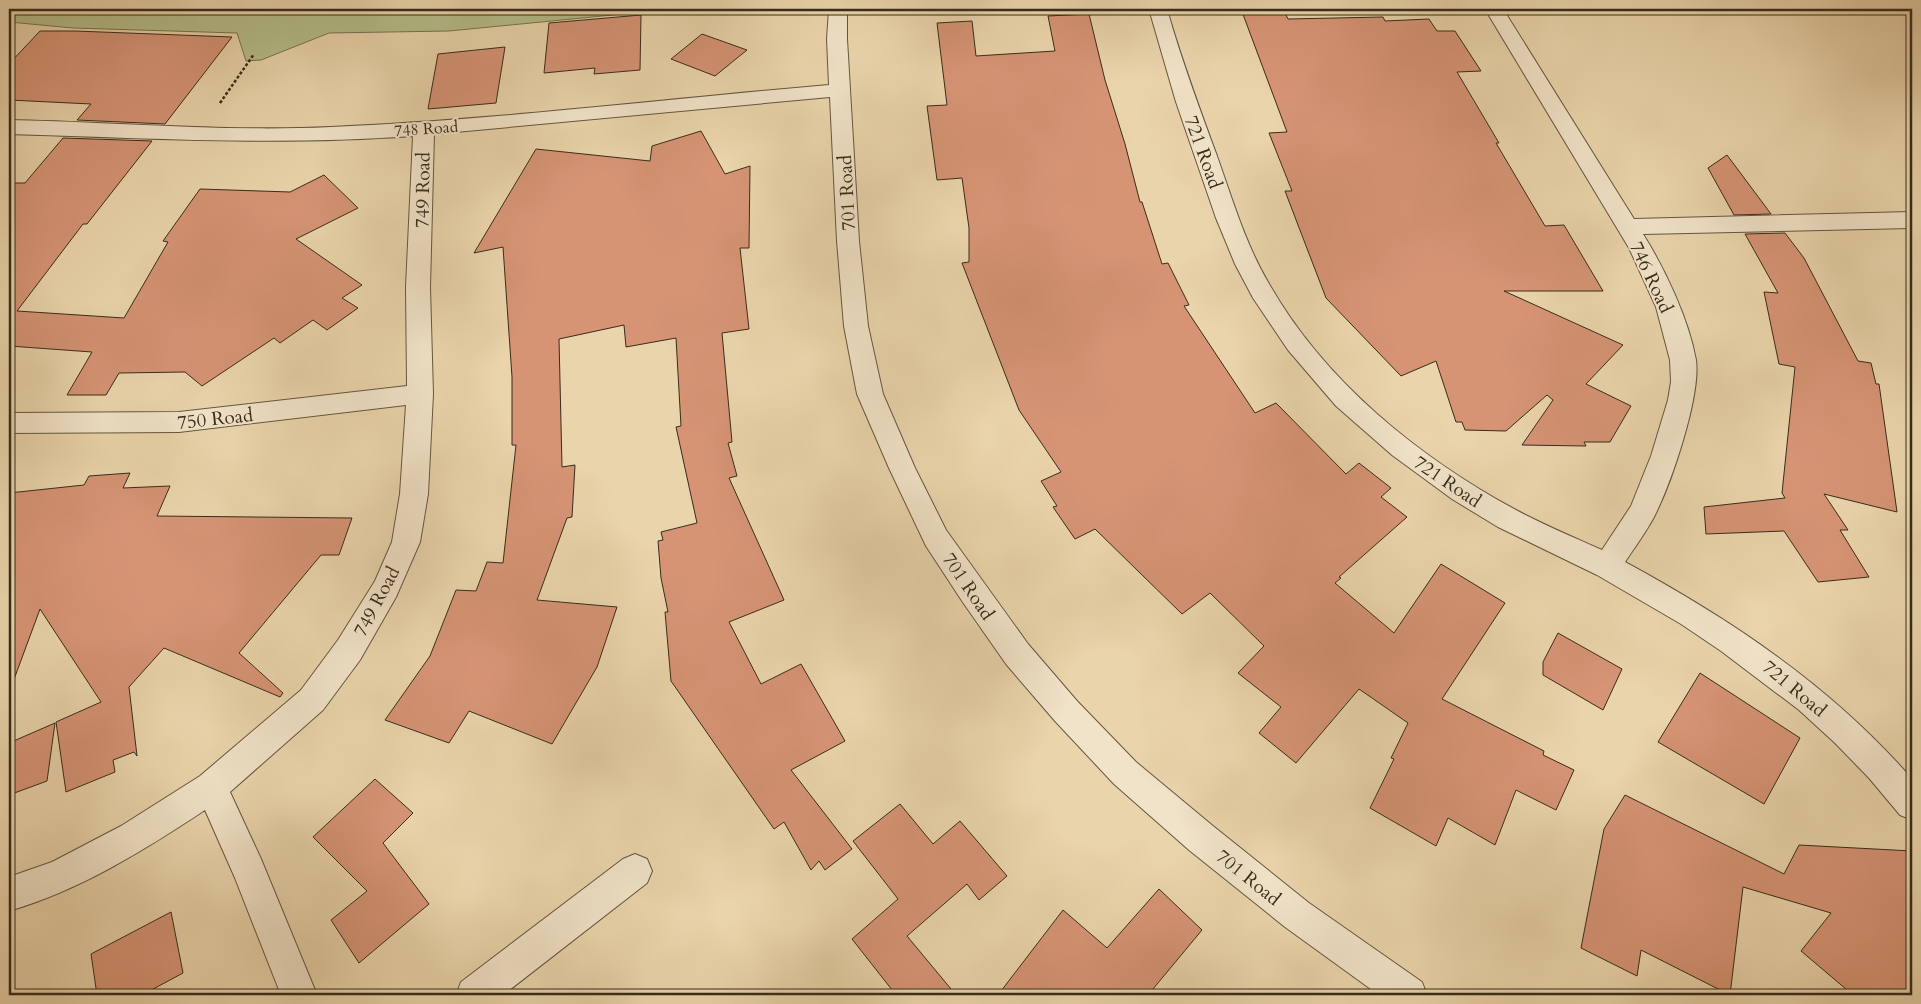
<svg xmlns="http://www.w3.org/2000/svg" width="1921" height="1004" viewBox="0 0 1921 1004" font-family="Cardo,serif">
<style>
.green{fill:#b5bd8a;stroke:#767453}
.building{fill:#d69475;stroke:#372c1c}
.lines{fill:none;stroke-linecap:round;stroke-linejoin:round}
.minor-casing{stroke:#645640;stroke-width:2}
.path{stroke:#372c1c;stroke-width:2.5;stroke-dasharray:3 2;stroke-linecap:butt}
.minor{fill:#f1e3c8;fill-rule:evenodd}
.labels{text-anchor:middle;stroke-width:4;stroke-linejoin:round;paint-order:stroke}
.far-street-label{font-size:16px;fill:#372c1c;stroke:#f1e3c8}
.street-label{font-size:19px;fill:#372c1c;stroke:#f1e3c8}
</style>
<rect width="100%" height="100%" fill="#ead4ab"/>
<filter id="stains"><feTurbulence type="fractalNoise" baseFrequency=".004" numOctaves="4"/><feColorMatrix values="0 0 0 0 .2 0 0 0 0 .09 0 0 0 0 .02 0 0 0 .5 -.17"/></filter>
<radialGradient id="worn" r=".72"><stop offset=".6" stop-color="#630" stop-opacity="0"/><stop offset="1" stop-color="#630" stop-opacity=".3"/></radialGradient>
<path class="green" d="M 9,9 L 674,9 L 449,31 L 329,33 L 261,60 L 246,61 L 237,33 L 73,28 L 9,22 Z"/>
<path class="building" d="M 1241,9 L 1283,9 L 1288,19 L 1383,17 L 1385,21 L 1429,19 L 1437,31 L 1455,31 L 1481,71 L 1457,72 L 1499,143 L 1496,143 L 1545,226 L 1564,225 L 1603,291 L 1504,291 L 1623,345 L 1586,384 L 1631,406 L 1610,442 L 1584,442 L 1586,446 L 1522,445 L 1553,400 L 1547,395 L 1506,431 L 1465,430 L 1462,422 L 1456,422 L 1436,361 L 1401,376 L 1326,298 L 1285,191 L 1292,191 L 1269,133 L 1287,132 Z
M 1089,14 L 1105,80 L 1125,144 L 1140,202 L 1142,202 L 1162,264 L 1168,263 L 1189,305 L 1184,306 L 1255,413 L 1276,403 L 1346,474 L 1359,463 L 1391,488 L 1381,497 L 1407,517 L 1339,577 L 1341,578 L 1335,583 L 1394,633 L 1441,564 L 1505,603 L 1442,699 L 1544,751 L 1543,755 L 1574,770 L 1556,810 L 1516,790 L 1495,845 L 1448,818 L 1436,846 L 1370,808 L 1394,759 L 1391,758 L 1408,723 L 1359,689 L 1296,763 L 1259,733 L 1281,707 L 1238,673 L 1264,646 L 1210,593 L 1182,614 L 1095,529 L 1075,539 L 1053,507 L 1057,506 L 1041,481 L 1061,472 L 1019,410 L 962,263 L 969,262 L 969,228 L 962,178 L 937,180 L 927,106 L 947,105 L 937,23 L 972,21 L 976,56 L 1055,51 L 1048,16 Z
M 641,15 L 640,70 L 594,74 L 595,68 L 544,73 L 549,23 Z
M 40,31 L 75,31 L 232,37 L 165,124 L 77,120 L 91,104 L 9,100 L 9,64 Z
M 702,34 L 747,50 L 715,76 L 671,59 Z
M 505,47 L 496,103 L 428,109 L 438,54 Z
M 701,131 L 725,174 L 750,166 L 749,248 L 740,248 L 749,329 L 722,333 L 732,442 L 728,443 L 737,476 L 729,478 L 784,600 L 729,622 L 761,684 L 801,664 L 845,741 L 791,770 L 852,849 L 825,870 L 819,861 L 811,870 L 784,822 L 774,829 L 671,681 L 665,612 L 668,612 L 661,578 L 658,541 L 663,540 L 661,532 L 697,523 L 676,427 L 681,426 L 676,338 L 626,347 L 624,325 L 559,339 L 562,467 L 575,465 L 572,517 L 567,518 L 537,600 L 617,607 L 597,667 L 552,744 L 469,711 L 449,743 L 385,720 L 430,656 L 456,590 L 476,591 L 487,562 L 503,563 L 516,445 L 512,445 L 512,377 L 503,247 L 474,253 L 536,149 L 650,161 L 652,146 Z
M 63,138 L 152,141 L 87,224 L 83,224 L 17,311 L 124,318 L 168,242 L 163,241 L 200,189 L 290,192 L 324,175 L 358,208 L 296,239 L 362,285 L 342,298 L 358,308 L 327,330 L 313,320 L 280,343 L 274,338 L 202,386 L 185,372 L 119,373 L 106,395 L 67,395 L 92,352 L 9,346 L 9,183 L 25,183 Z
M 1727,155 L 1771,214 L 1734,215 L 1708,168 Z
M 1785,233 L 1804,258 L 1858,361 L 1871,363 L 1876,384 L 1879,384 L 1897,512 L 1824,494 L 1848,530 L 1840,530 L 1869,577 L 1818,582 L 1784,531 L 1706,534 L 1704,507 L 1785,498 L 1782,493 L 1795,367 L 1779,364 L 1764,292 L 1778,293 L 1745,234 Z
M 130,473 L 123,488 L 170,486 L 157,516 L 352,518 L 339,555 L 321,555 L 239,653 L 283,693 L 280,697 L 164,648 L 129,687 L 137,756 L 134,752 L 113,760 L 115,772 L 66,792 L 56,722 L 101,702 L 40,609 L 13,682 L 9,681 L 9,493 L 84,485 L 89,476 Z
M 1558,633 L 1622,669 L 1603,710 L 1543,675 L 1543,662 Z
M 1700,673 L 1800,738 L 1764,804 L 1658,742 Z
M 55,723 L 47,781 L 9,795 L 9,743 Z
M 375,779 L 413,813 L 383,843 L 429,904 L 359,963 L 331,920 L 367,891 L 313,837 Z
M 1625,795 L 1784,874 L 1799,845 L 1912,851 L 1912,995 L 1853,995 L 1801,951 L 1831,913 L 1743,887 L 1730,995 L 1641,950 L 1637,976 L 1581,948 L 1604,829 Z
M 900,804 L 933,844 L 960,821 L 1007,876 L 979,900 L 967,884 L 907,936 L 956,995 L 896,995 L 852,939 L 898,899 L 853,841 Z
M 1159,889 L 1202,930 L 1148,995 L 998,995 L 1063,910 L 1107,948 Z
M 171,912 L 183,973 L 142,995 L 97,995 L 91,954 Z"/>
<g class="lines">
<defs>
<path id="minor" d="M 829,9 L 847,9 L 847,39 L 859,241 L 868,326 L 883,394 L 915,468 L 946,530 L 1028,644 L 1077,701 L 1136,762 L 1213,826 L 1309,903 L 1422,982 L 1427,995 L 1379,995 L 1285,927 L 1189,850 L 1114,784 L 1055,721 L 1006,664 L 962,601 L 926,546 L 889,468 L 857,394 L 844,326 L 837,241 L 830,97 L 434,134 L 430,287 L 433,394 L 428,494 L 420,542 L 396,597 L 360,660 L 323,710 L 230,792 L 261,859 L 317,995 L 281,995 L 235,878 L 205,810 C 143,851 80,890 9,911 L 9,877 L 52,862 L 121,826 L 200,776 L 301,690 L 338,640 L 375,581 L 392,542 L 400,494 L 406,405 L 179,432 L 9,433 L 9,413 L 179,412 L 407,386 L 406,287 L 413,136 C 277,146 145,138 9,134 L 9,120 C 116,122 223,132 331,127 C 498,120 663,99 829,85 L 827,39 Z
M 1149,9 L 1167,9 C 1181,59 1199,107 1217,156 C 1232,198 1245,243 1268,282 C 1323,380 1418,457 1516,510 C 1544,525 1573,537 1602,550 L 1631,506 L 1651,456 L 1668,400 L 1671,382 L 1670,360 L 1656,307 L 1629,248 L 1485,9 L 1503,9 L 1634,219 L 1912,212 L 1912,228 L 1643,234 C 1665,269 1689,320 1696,360 C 1701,396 1671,484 1654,517 C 1646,532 1635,547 1625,562 C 1732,620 1832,687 1912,779 L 1912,820 L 1900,815 L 1869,778 L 1835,743 L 1799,710 L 1721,651 L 1681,624 L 1597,575 L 1498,527 L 1452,499 L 1392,455 L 1336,406 L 1288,350 L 1253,298 L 1235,264 L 1216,218 L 1176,102 Z
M 635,854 L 647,859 L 652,871 L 647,883 L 503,995 L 456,995 L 461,982 L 623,859 Z"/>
</defs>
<use href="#minor" class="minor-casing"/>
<path class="path" d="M 220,103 L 254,54"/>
<use href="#minor" class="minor"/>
</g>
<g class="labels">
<g class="far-street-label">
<text transform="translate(426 128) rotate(-4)" y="6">748 Road</text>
</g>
<g class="street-label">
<text transform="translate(1204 152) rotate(70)" y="7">721 Road</text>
<text transform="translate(422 190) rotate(-89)" y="7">749 Road</text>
<text transform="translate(846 193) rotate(-93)" y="7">701 Road</text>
<text transform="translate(1652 277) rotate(65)" y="7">746 Road</text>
<text transform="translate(215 418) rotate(-6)" y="7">750 Road</text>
<text transform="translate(1448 481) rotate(34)" y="7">721 Road</text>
<text transform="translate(969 586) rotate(56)" y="7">701 Road</text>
<text transform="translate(376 601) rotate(-62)" y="7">749 Road</text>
<text transform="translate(1795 688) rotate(40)" y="7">721 Road</text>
<text transform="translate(1249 877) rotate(39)" y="7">701 Road</text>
</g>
</g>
<rect width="1921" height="1004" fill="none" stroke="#ead4ab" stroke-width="30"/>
<rect x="10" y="10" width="1901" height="984" fill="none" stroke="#372c1c" stroke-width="2.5"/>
<rect x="15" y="15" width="1891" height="974" fill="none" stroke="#372c1c"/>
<rect width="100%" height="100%" filter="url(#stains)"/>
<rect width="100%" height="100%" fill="url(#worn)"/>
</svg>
